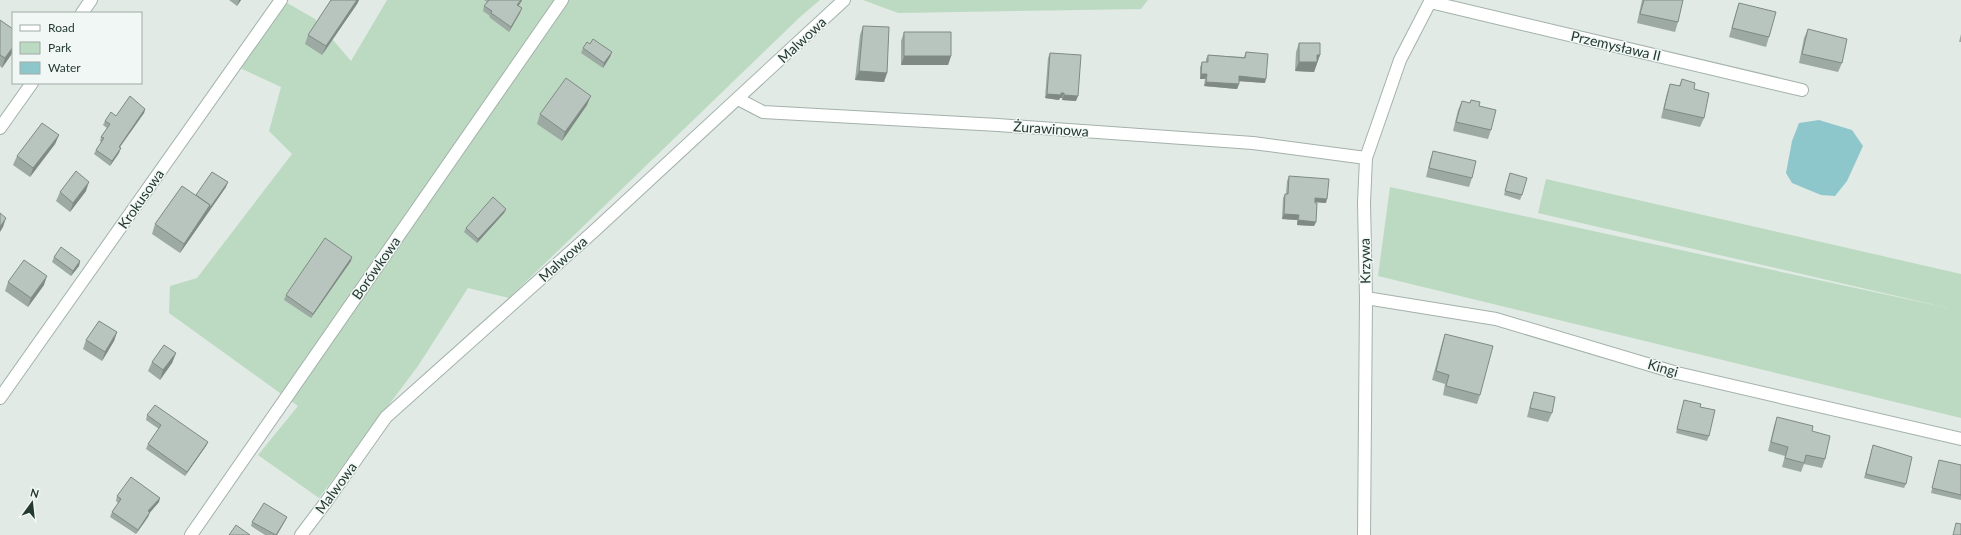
<svg xmlns="http://www.w3.org/2000/svg" width="1961" height="535" viewBox="0 0 1961 535" font-family="Lato,sans-serif">
<style>
.green{fill:#bcdac1}
.water{fill:#8ec7cb}
.lines{fill:none;stroke-linecap:round;stroke-linejoin:round}
.service-casing{stroke:#a4b1ab;stroke-width:14}
.minor-casing{stroke:#a4b1ab;stroke-width:14}
.service{stroke:#fff;stroke-width:12}
.minor{stroke:#fff;stroke-width:12}
.wall{fill:#9da9a3}
.shaded-wall{fill:#808a85}
.building{fill:#b7c5be;stroke:#808a85}
.labels{text-anchor:middle;stroke-width:3;stroke-linejoin:round;paint-order:stroke}
.street-label{font-size:14px;fill:#233931;stroke:#f1f7f4}
</style>
<rect width="100%" height="100%" fill="#e1eae5"/>
<path class="green" d="M 282,0 L 315,19 L 351,61 L 387,0 L 820,0 L 800,17 L 509,298 L 468,288 L 418,366 L 319,498 L 258,455 L 298,406 L 169,313 L 170,286 L 197,278 L 292,154 L 269,131 L 281,87 L 240,68 Z
M 863,0 L 1148,0 L 1141,9 L 898,13 Z
M 1546,179 L 1961,274 L 1961,418 L 1378,276 L 1390,187 L 1948,308 L 1538,213 Z"/>
<path class="water" d="M 1819,120 L 1852,130 L 1863,146 L 1847,181 L 1835,196 L 1821,195 L 1792,183 L 1786,173 L 1792,141 L 1799,123 Z"/>
<g class="lines">
<defs>
<path id="service" d="M 738,99 L 763,112 L 998,125 L 1253,143 L 1366,158
M 1366,298 L 1496,319 L 1677,373 L 1961,439"/>
<path id="minor" d="M 1430,2 L 1802,90
M 82,13 L 91,0
M 0,128 L 32,83
M 0,398 L 281,0
M 191,535 L 562,0
M 301,535 L 326,502 L 386,417 L 593,232 L 844,0
M 1364,535 L 1366,298 L 1364,203 L 1366,158 L 1400,60 L 1431,0"/>
</defs>
<use href="#service" class="service-casing"/>
<use href="#minor" class="minor-casing"/>
<use href="#service" class="service"/>
<use href="#minor" class="minor"/>
</g>
<path class="wall" d="M 229,0 L 241,0 L 237,6 Z
M 331,0 L 359,0 L 357,4 L 322,55 L 305,44 L 308,35 Z
M 484,0 L 522,0 L 518,6 L 520,13 L 509,32 L 489,17 L 490,16 L 483,11 L 484,6 L 487,2 Z
M 1642,0 L 1683,0 L 1678,22 L 1675,32 L 1637,23 Z
M 1739,3 L 1769,37 L 1766,47 L 1729,37 L 1736,12 Z
M 0,20 L 13,29 L 13,52 L 2,68 L 0,66 Z
M 863,26 L 887,73 L 884,82 L 855,80 L 860,35 Z
M 1808,29 L 1842,63 L 1838,72 L 1799,63 L 1804,38 Z
M 904,32 L 951,56 L 948,65 L 901,65 L 901,41 Z
M 1961,34 L 1961,42 L 1959,42 Z
M 1299,43 L 1320,55 L 1314,72 L 1295,71 L 1296,52 Z
M 590,44 L 612,52 L 610,57 L 603,68 L 581,53 L 583,48 Z
M 1246,52 L 1265,83 L 1239,81 L 1239,84 L 1237,89 L 1204,86 L 1205,79 L 1200,79 L 1200,67 L 1202,62 L 1206,62 L 1206,59 L 1208,55 L 1244,57 Z
M 1050,53 L 1076,101 L 1062,100 L 1062,98 L 1060,98 L 1059,100 L 1045,98 L 1048,58 Z
M 1682,79 L 1704,118 L 1700,127 L 1661,118 L 1667,93 L 1670,84 L 1679,86 Z
M 1462,101 L 1479,106 L 1491,130 L 1488,139 L 1453,131 L 1458,110 Z
M 587,105 L 562,141 L 537,124 L 540,114 Z
M 145,109 L 144,113 L 120,147 L 119,153 L 110,166 L 94,154 L 96,150 L 101,142 L 100,141 L 101,137 L 107,128 L 103,125 L 105,121 L 116,116 Z
M 59,135 L 55,144 L 30,177 L 13,165 L 17,156 Z
M 1433,151 L 1472,178 L 1469,187 L 1426,177 L 1430,160 Z
M 1510,173 L 1522,195 L 1520,200 L 1504,195 Z
M 1289,176 L 1326,203 L 1315,202 L 1316,222 L 1314,226 L 1297,225 L 1297,220 L 1282,219 L 1283,198 L 1285,194 L 1286,194 L 1287,181 Z
M 226,187 L 180,253 L 152,234 L 155,224 L 196,195 Z
M 86,191 L 70,212 L 56,201 L 60,192 Z
M 506,209 L 504,213 L 477,243 L 464,232 L 466,228 Z
M 54,257 L 80,261 L 79,266 L 71,276 L 52,262 Z
M 351,261 L 311,318 L 284,300 L 286,295 Z
M 8,282 L 44,285 L 28,307 L 5,291 Z
M 117,332 L 114,341 L 102,361 L 83,349 L 86,340 Z
M 1445,334 L 1480,395 L 1477,404 L 1443,395 L 1445,384 L 1432,380 L 1442,343 Z
M 176,353 L 172,363 L 160,380 L 148,371 L 152,362 Z
M 1534,392 L 1552,413 L 1548,422 L 1527,417 L 1531,401 Z
M 1684,400 L 1700,407 L 1709,436 L 1707,441 L 1676,433 Z
M 147,415 L 208,442 L 206,446 L 185,476 L 146,449 L 148,444 L 159,429 L 146,420 Z
M 1777,417 L 1812,431 L 1825,459 L 1822,468 L 1804,464 L 1801,472 L 1782,467 L 1785,456 L 1768,451 L 1774,426 Z
M 1873,445 L 1906,484 L 1904,488 L 1864,478 Z
M 1939,460 L 1961,465 L 1961,500 L 1931,493 Z
M 117,496 L 159,502 L 150,512 L 148,517 L 136,534 L 110,517 L 112,512 L 118,503 L 116,501 Z
M 287,517 L 285,521 L 277,535 L 265,535 L 251,526 L 252,522 Z"/>
<path class="shaded-wall" d="M 239,0 L 241,0 L 237,6 Z
M 357,0 L 359,0 L 357,4 L 322,55 L 326,46 Z
M 521,0 L 522,0 L 521,2 L 516,10 L 517,5 Z
M 522,8 L 520,13 L 509,32 L 511,27 Z
M 13,47 L 13,52 L 2,68 L 5,58 Z
M 612,52 L 610,57 L 603,68 L 604,63 Z
M 1317,55 L 1320,55 L 1314,72 L 1295,71 L 1299,62 Z
M 904,56 L 951,56 L 948,65 L 901,65 Z
M 859,71 L 887,73 L 884,82 L 855,80 Z
M 1201,74 L 1207,74 L 1205,79 L 1200,79 Z
M 1239,76 L 1266,79 L 1265,83 L 1237,81 Z
M 1206,82 L 1239,84 L 1237,89 L 1204,86 Z
M 1061,93 L 1064,93 L 1062,98 L 1060,98 L 1059,100 L 1045,98 L 1047,94 Z
M 1064,95 L 1078,96 L 1076,101 L 1062,100 Z
M 591,96 L 587,105 L 562,141 L 565,132 Z
M 145,109 L 144,113 L 117,151 L 119,147 Z
M 59,135 L 55,144 L 30,177 L 33,168 Z
M 121,148 L 119,153 L 110,166 L 112,161 Z
M 89,182 L 86,191 L 70,212 L 73,203 Z
M 228,182 L 226,187 L 180,253 L 184,244 L 210,205 Z
M 1315,198 L 1327,199 L 1326,203 L 1313,202 Z
M 506,209 L 504,213 L 477,243 L 478,239 Z
M 1284,214 L 1299,215 L 1297,220 L 1282,219 Z
M 6,218 L 3,227 L 0,232 L 0,227 Z
M 1298,220 L 1316,222 L 1314,226 L 1297,225 Z
M 352,257 L 351,261 L 311,318 L 313,314 Z
M 80,261 L 79,266 L 71,276 L 73,271 Z
M 47,276 L 44,285 L 28,307 L 31,298 Z
M 117,332 L 114,341 L 102,361 L 105,352 Z
M 176,353 L 172,363 L 160,380 L 163,370 Z
M 208,442 L 206,446 L 185,476 L 187,472 Z
M 160,498 L 159,502 L 147,516 L 148,511 Z
M 150,512 L 148,517 L 136,534 L 138,530 Z
M 287,517 L 285,521 L 277,535 L 276,535 Z"/>
<path class="building" d="M 331,0 L 357,0 L 326,46 L 308,35 Z
M 489,0 L 521,0 L 517,5 L 522,8 L 511,27 L 491,13 L 492,11 L 484,6 Z
M 1644,0 L 1683,0 L 1678,22 L 1640,14 Z
M 1739,3 L 1776,12 L 1769,37 L 1732,28 Z
M 0,20 L 13,29 L 13,47 L 5,58 L 0,55 Z
M 863,26 L 889,27 L 887,73 L 859,71 Z
M 1808,29 L 1847,39 L 1842,63 L 1802,54 Z
M 904,32 L 951,32 L 951,56 L 904,56 Z
M 593,39 L 612,52 L 604,63 L 583,48 L 587,42 L 590,44 Z
M 1299,43 L 1320,43 L 1320,55 L 1317,55 L 1317,62 L 1299,62 Z
M 1246,52 L 1268,54 L 1266,79 L 1239,76 L 1239,84 L 1206,82 L 1207,74 L 1201,74 L 1202,62 L 1208,62 L 1208,55 L 1245,58 Z
M 1050,53 L 1081,55 L 1078,96 L 1064,95 L 1064,93 L 1061,93 L 1061,95 L 1047,94 Z
M 566,78 L 591,96 L 565,132 L 540,114 Z
M 1682,79 L 1695,83 L 1694,89 L 1709,93 L 1704,118 L 1664,109 L 1670,84 L 1680,86 Z
M 130,96 L 145,109 L 119,147 L 121,148 L 112,161 L 96,150 L 104,138 L 101,137 L 110,124 L 105,121 L 111,112 L 116,116 Z
M 1471,100 L 1480,102 L 1479,106 L 1496,110 L 1491,130 L 1456,122 L 1462,101 L 1470,103 Z
M 42,123 L 59,135 L 33,168 L 17,156 Z
M 1433,151 L 1476,161 L 1472,178 L 1429,168 Z
M 76,171 L 89,182 L 73,203 L 60,192 Z
M 212,172 L 228,182 L 209,209 L 210,205 L 196,195 Z
M 1510,173 L 1527,178 L 1522,195 L 1505,191 Z
M 1289,176 L 1329,179 L 1327,199 L 1315,198 L 1315,203 L 1317,203 L 1316,222 L 1298,220 L 1299,215 L 1284,214 L 1285,194 L 1288,194 Z
M 182,186 L 210,205 L 184,244 L 155,224 Z
M 493,197 L 506,209 L 478,239 L 466,228 Z
M 0,213 L 6,218 L 0,227 Z
M 325,238 L 352,257 L 313,314 L 286,295 Z
M 61,247 L 80,261 L 73,271 L 54,257 Z
M 24,260 L 47,276 L 31,298 L 8,282 Z
M 99,321 L 117,332 L 105,352 L 86,340 Z
M 1445,334 L 1493,346 L 1480,395 L 1446,386 L 1449,375 L 1436,371 Z
M 164,345 L 176,353 L 163,370 L 152,362 Z
M 1534,392 L 1555,397 L 1552,413 L 1530,408 Z
M 1684,400 L 1701,404 L 1700,407 L 1715,410 L 1709,436 L 1677,429 Z
M 155,405 L 208,442 L 187,472 L 148,444 L 161,425 L 147,415 Z
M 1777,417 L 1813,426 L 1812,431 L 1830,436 L 1825,459 L 1806,455 L 1804,463 L 1785,458 L 1788,447 L 1771,442 Z
M 1873,445 L 1912,457 L 1906,484 L 1866,474 Z
M 1939,460 L 1961,465 L 1961,495 L 1932,488 Z
M 131,477 L 160,498 L 148,511 L 150,512 L 138,530 L 112,512 L 121,499 L 117,496 Z
M 264,503 L 287,517 L 276,535 L 252,522 Z
M 1956,523 L 1961,524 L 1961,535 L 1953,535 Z
M 236,525 L 250,535 L 229,535 Z"/>
<g class="labels">
<g class="street-label">
<text transform="translate(802 40) rotate(-43)" y="5">Malwowa</text>
<text transform="translate(1616 46) rotate(13)" y="5">Przemysława II</text>
<text transform="translate(1051 129) rotate(4)" y="5">Żurawinowa</text>
<text transform="translate(141 199) rotate(-55)" y="5">Krokusowa</text>
<text transform="translate(563 259) rotate(-42)" y="5">Malwowa</text>
<text transform="translate(1365 261) rotate(-91)" y="5">Krzywa</text>
<text transform="translate(376 268) rotate(-55)" y="5">Borówkowa</text>
<text transform="translate(1663 368) rotate(16)" y="5">Kingi</text>
<text transform="translate(336 488) rotate(-54)" y="5">Malwowa</text>
</g>
</g>
<rect x="12" y="12" width="130" height="72" fill="#f1f7f4" stroke="#9faba6"/>
<rect x="20" y="25" width="20" height="6" fill="#ffffff" stroke="#9faba6"/>
<text x="48" y="32" font-size="12" fill="#233931">Road</text>
<rect x="20" y="42" width="20" height="12" fill="#bcdac1" stroke="#9faba6"/>
<text x="48" y="52" font-size="12" fill="#233931">Park</text>
<rect x="20" y="62" width="20" height="12" fill="#8ec7cb" stroke="#9faba6"/>
<text x="48" y="72" font-size="12" fill="#233931">Water</text>
<g transform="translate(32 503) rotate(15)" stroke="#f1f7f4" stroke-width="3" paint-order="stroke">
<path d="M0-3L7 15L0 10L-7 15Z" fill="#233931"/>
<text y="-6" font-size="11" font-weight="bold" text-anchor="middle" fill="#233931">N</text>
</g>
</svg>
